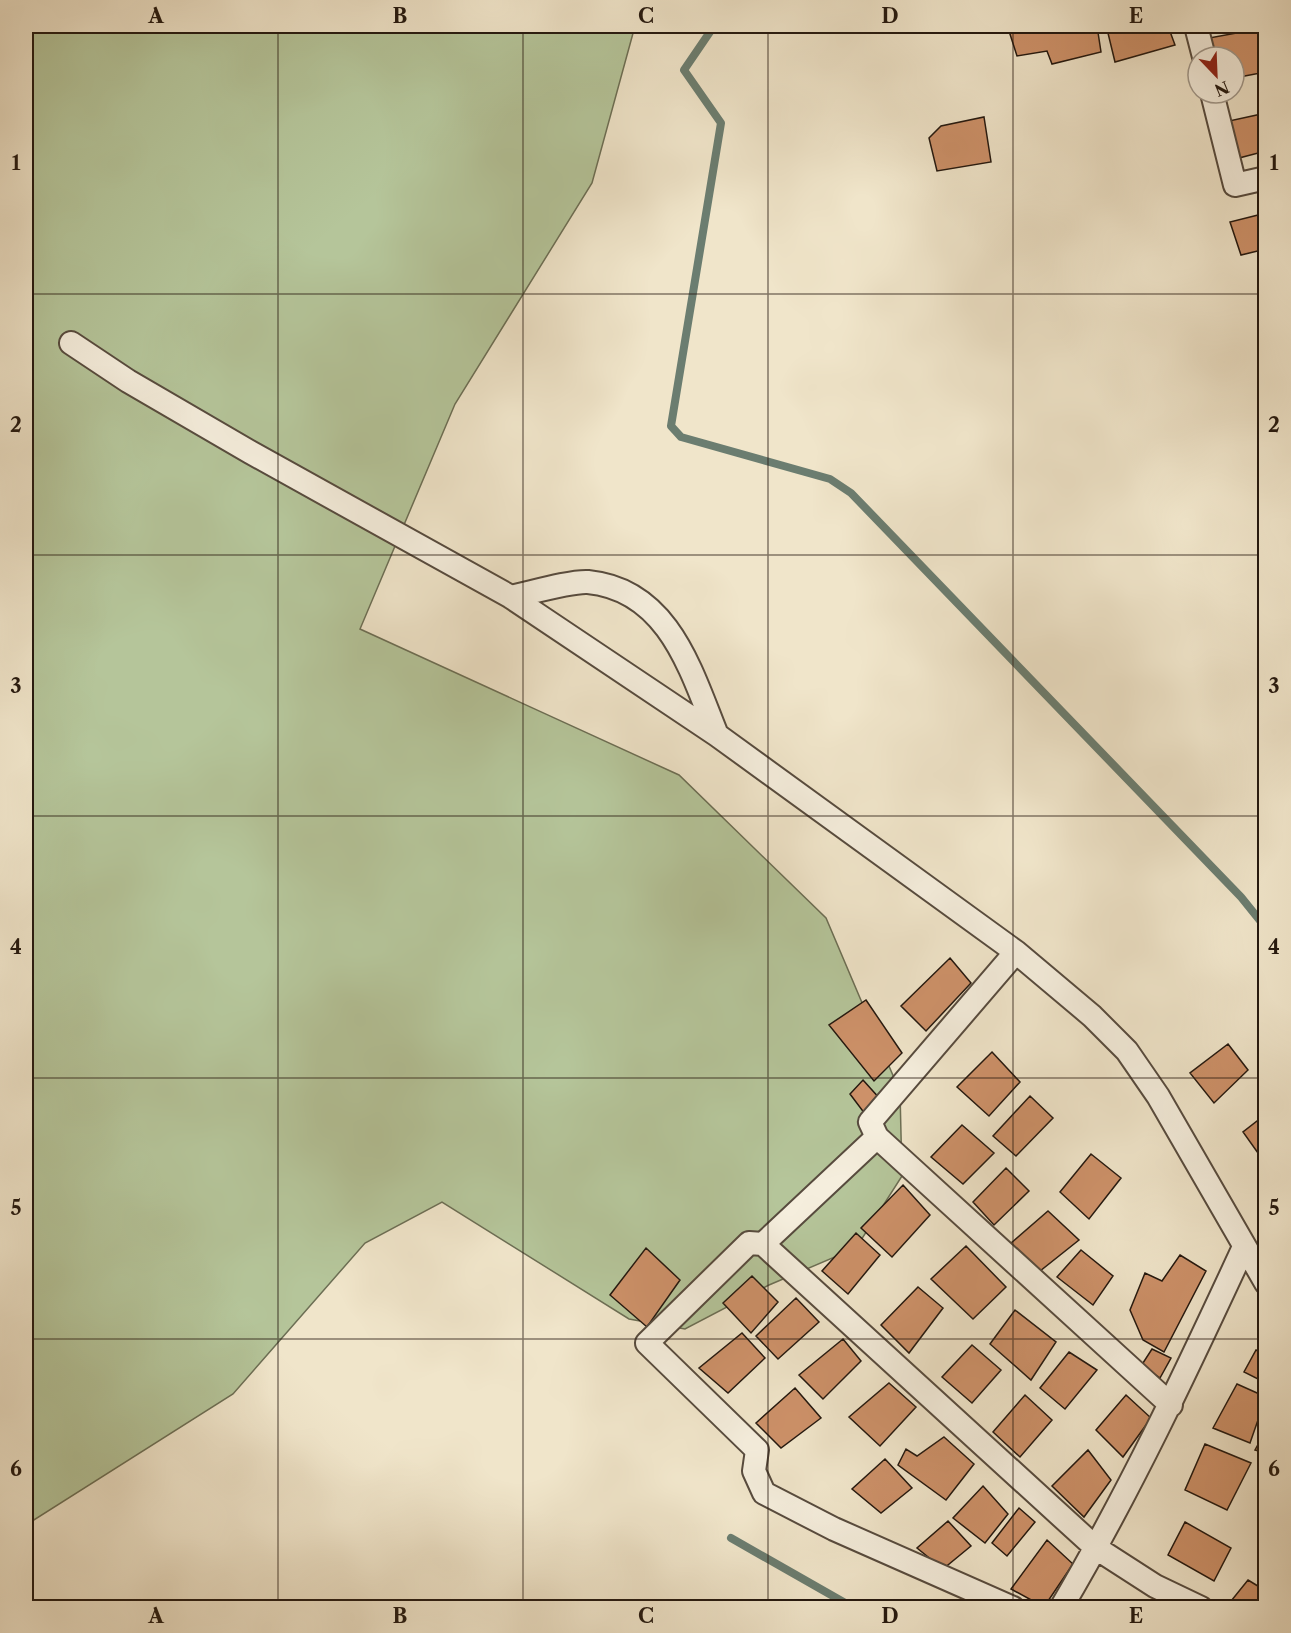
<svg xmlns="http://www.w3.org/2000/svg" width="1291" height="1633" viewBox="0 0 1291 1633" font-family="'Libre Caslon Text',serif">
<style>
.green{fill:#b5c59a;stroke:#6c6e54;stroke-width:1.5}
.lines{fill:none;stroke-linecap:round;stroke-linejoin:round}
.stream{stroke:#6b7d70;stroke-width:8}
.building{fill:#cd9169;stroke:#24180f;stroke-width:1.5}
.street-casing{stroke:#574b3e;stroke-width:26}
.street{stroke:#f5eedd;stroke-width:22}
.grid{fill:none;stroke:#24180f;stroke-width:1.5;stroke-opacity:0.55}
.neatline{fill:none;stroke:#24180f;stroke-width:2}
.grid-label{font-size:20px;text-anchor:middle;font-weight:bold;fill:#24180f}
</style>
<rect width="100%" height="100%" fill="#f0e5ca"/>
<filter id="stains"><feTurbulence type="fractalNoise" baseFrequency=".00333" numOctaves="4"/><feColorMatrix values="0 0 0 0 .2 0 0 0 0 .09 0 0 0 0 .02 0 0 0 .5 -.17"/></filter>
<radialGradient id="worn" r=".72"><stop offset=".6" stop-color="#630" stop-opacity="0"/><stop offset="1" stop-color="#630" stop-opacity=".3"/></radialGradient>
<path class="green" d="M 26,26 L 635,26 L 592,183 L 455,404 L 360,629 L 679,775 L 826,918 L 900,1092 L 902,1176 L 856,1248 L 769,1285 L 685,1329 L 629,1319 L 442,1202 L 365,1243 L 233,1394 L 26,1525 Z"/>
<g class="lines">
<path class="stream" d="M 714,26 L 684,70 L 721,123 L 671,426 L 681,437 L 830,479 L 851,493 L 1241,897 L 1266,928
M 731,1538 L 854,1608"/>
</g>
<path class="building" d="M 1037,26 L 1097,26 L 1101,52 L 1052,64 L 1047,51 L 1017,56 L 1009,31 Z
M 1121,26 L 1168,26 L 1175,45 L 1115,62 L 1107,29 Z
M 1264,28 L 1266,72 L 1234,78 L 1234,57 L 1214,57 L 1209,38 Z
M 1266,113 L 1266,151 L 1239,158 L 1229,121 Z
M 984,117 L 991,162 L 937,171 L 929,138 L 941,126 Z
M 1266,213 L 1266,249 L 1241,255 L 1230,222 Z
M 950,958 L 971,983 L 926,1031 L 901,1006 Z
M 866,1000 L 902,1053 L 874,1081 L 829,1025 Z
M 1228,1044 L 1248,1070 L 1214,1103 L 1190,1073 Z
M 992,1052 L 1020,1082 L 989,1116 L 957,1087 Z
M 863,1080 L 881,1100 L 865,1114 L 850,1094 Z
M 1030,1096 L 1053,1118 L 1016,1156 L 993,1136 Z
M 1266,1114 L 1266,1159 L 1263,1160 L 1243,1132 Z
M 962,1125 L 994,1153 L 963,1184 L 931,1157 Z
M 1091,1154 L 1121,1178 L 1089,1219 L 1060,1192 Z
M 1006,1168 L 1029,1191 L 994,1225 L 973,1202 Z
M 903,1185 L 930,1215 L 892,1257 L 861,1228 Z
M 1048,1211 L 1079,1240 L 1040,1271 L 1010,1244 Z
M 856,1233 L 880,1255 L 848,1294 L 822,1271 Z
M 966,1246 L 1006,1287 L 973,1319 L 931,1279 Z
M 646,1248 L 680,1280 L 647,1327 L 610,1295 Z
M 1081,1250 L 1113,1276 L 1093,1305 L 1057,1277 Z
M 1180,1255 L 1206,1271 L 1164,1352 L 1143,1340 L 1130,1310 L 1145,1273 L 1162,1281 Z
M 752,1276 L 778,1302 L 751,1333 L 723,1303 Z
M 918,1287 L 943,1308 L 909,1353 L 881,1325 Z
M 796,1298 L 819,1322 L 778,1359 L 756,1336 Z
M 1015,1310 L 1056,1342 L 1031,1380 L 990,1344 Z
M 742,1333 L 765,1358 L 728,1393 L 699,1368 Z
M 843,1339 L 861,1361 L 823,1399 L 799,1375 Z
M 972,1345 L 1001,1370 L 972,1403 L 942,1377 Z
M 1152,1349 L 1171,1358 L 1160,1378 L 1141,1366 Z
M 1256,1350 L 1266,1355 L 1266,1383 L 1244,1372 Z
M 1069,1352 L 1097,1370 L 1065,1409 L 1040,1388 Z
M 889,1383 L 916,1407 L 880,1446 L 849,1417 Z
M 1237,1384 L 1266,1397 L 1250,1443 L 1213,1428 Z
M 795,1388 L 821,1418 L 781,1448 L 756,1423 Z
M 1025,1395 L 1052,1420 L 1020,1457 L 993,1432 Z
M 1126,1395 L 1151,1418 L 1123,1457 L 1096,1430 Z
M 1266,1430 L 1266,1453 L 1255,1450 Z
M 944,1437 L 974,1464 L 946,1500 L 898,1465 L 906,1449 L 917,1456 Z
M 1205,1444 L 1251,1463 L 1227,1510 L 1185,1490 Z
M 1088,1450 L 1111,1480 L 1084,1517 L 1052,1486 Z
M 885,1459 L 912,1488 L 881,1513 L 852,1489 Z
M 983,1486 L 1008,1514 L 985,1543 L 953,1518 Z
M 1019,1508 L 1035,1522 L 1007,1556 L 992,1543 Z
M 948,1521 L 971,1546 L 943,1569 L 917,1548 Z
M 1185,1522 L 1231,1548 L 1214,1581 L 1168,1555 Z
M 1047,1540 L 1073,1564 L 1044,1607 L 1011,1589 Z
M 1248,1580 L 1266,1591 L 1266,1608 L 1227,1606 Z"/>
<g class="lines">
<defs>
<path id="street" d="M 1196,26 L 1204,57
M 1212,93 L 1235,185 L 1266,178
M 71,343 L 128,381 L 250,452 L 511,597 L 717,735 L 1016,952 L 1092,1016 L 1127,1051 L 1158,1096 L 1266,1283
M 511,597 C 530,593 570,581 588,582 C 669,590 691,671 717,735
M 1016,952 L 870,1122 L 877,1137 L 763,1244 L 1096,1548 L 1155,1586 L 1201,1608
M 877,1137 L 1171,1405
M 763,1244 L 749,1243 L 647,1343 L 757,1450 L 754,1471 L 764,1493 L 834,1529 L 1013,1608
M 1061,1608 C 1130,1491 1187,1370 1244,1247"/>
</defs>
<use href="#street" class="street-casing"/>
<use href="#street" class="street"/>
</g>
<path class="grid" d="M 278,26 L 278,1608M 523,26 L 523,1608M 768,26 L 768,1608M 1013,26 L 1013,1608M 26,294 L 1266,294M 26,555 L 1266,555M 26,816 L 1266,816M 26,1078 L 1266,1078M 26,1339 L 1266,1339"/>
<rect width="1291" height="1633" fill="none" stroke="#f0e5ca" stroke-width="66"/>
<g transform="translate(1216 75) rotate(157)"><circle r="28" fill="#f5eedd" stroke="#a1988b" stroke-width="1.5"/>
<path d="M0-4.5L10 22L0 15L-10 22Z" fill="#8f2418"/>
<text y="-9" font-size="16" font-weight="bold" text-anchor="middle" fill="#24180f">N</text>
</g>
<rect x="33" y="33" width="1225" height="1567" class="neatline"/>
<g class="grid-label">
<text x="156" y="23">A</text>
<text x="400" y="23">B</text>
<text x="646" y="23">C</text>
<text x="890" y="23">D</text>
<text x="1136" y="23">E</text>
<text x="16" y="170">1</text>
<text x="1274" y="170">1</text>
<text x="16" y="432">2</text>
<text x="1274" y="432">2</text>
<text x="16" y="693">3</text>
<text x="1274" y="693">3</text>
<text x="16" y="954">4</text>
<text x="1274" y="954">4</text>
<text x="16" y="1215">5</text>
<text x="1274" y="1215">5</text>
<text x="16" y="1476">6</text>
<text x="1274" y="1476">6</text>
<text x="156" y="1623">A</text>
<text x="400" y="1623">B</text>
<text x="646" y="1623">C</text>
<text x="890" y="1623">D</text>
<text x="1136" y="1623">E</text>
</g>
<rect width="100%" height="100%" filter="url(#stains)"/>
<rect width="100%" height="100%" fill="url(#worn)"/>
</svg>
